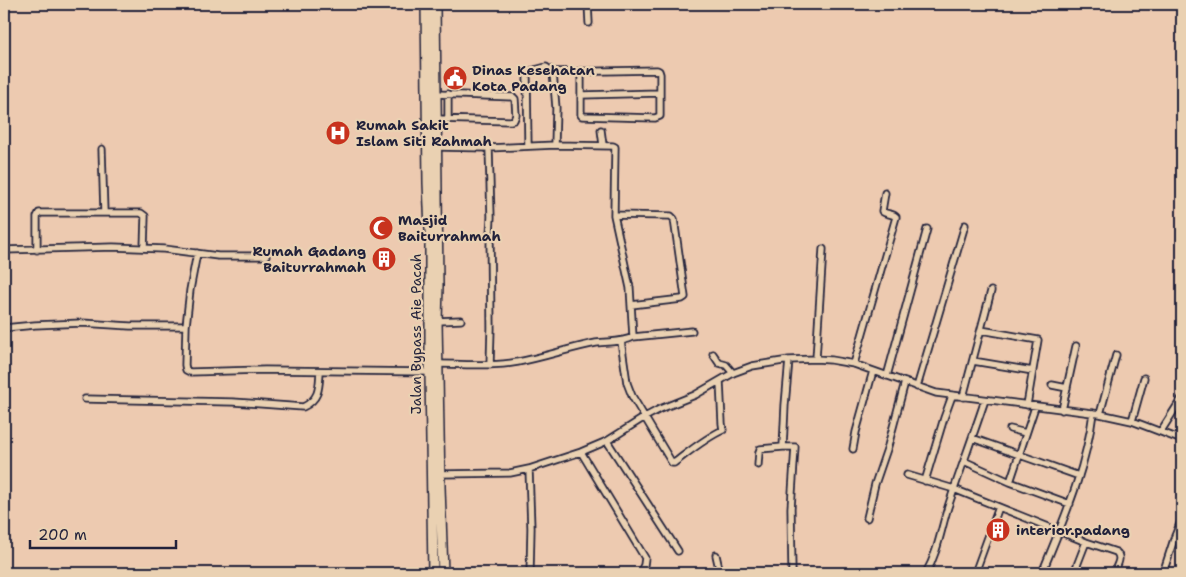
<svg xmlns="http://www.w3.org/2000/svg" width="1186" height="577" viewBox="0 0 1186 577" font-family="'Shantell Sans',sans-serif">
<style>
.lines{fill:none;stroke-linecap:round;stroke-linejoin:round}
.minor-casing{stroke:#22223b;stroke-width:9}
.trunk-casing{stroke:#22223b;stroke-width:12}
.minor{stroke:#ead1b2;stroke-width:5.5}
.trunk{stroke:#ead1b2;stroke-width:9}
.labels{text-anchor:middle;stroke-width:4.5;stroke-linejoin:round;paint-order:stroke}
.poi-label{font-size:14px;font-weight:bold;fill:#22223b;stroke:#ead1b2;text-anchor:start}
.street-label{font-size:14px;fill:#22223b;stroke:#ead1b2}
</style>
<rect width="100%" height="100%" fill="#edcab0"/>
<filter id="ink" filterUnits="userSpaceOnUse"><feTurbulence type="fractalNoise" baseFrequency=".02" numOctaves="2"/><feDisplacementMap in="SourceGraphic" scale="10" xChannelSelector="R" yChannelSelector="G"/><feConvolveMatrix kernelMatrix="1 2 1 2 8 2 1 2 1" color-interpolation-filters="sRGB"/></filter>
<g filter="url(#ink)">
<g class="lines">
<defs>
<path id="minor" d="M 588,4 L 589,23
M 435,94 L 513,97 L 515,99 L 516,115 L 514,120 L 510,121 L 436,119
M 448,94 L 448,119
M 582,95 L 659,93
M 601,130 L 603,145
M 555,145 L 556,108 L 553,72 L 657,70 L 659,71 L 660,74 L 660,116 L 655,118 L 582,116 L 581,115 L 581,71
M 528,146 L 527,74 L 531,71 L 546,67 L 553,72
M 436,147 L 489,148
M 102,149 L 104,212
M 614,215 L 671,216 L 674,219 L 685,297 L 682,299 L 631,305
M 4,250 L 113,247 L 164,249 L 218,256 L 266,256
M 37,250 L 37,217 L 39,213 L 141,213 L 145,216 L 144,248
M 437,321 L 461,320
M 186,326 L 190,290 L 197,253
M 4,328 L 35,325 L 82,323 L 130,326 L 186,326 L 185,365 L 186,370 L 190,372 L 265,370 L 430,372
M 981,330 L 1038,340 L 1027,405
M 633,337 L 692,331
M 621,341 L 627,383 L 632,396 L 672,463 L 674,463 C 690,451 705,438 723,430 L 722,423 L 720,381
M 713,354 L 719,363 L 726,365 L 733,373
M 816,359 L 823,249
M 789,360 L 785,405 L 783,447 L 795,447 L 791,508 L 792,573
M 973,361 L 1033,371
M 438,364 C 465,364 492,367 518,362 C 545,357 570,348 596,343 C 609,341 622,343 633,337 L 630,288 L 614,215 L 615,147 L 613,146 L 555,145 L 489,148 L 491,217 L 490,233 L 491,328 L 490,365
M 854,364 L 896,217 C 893,213 886,215 882,211 L 885,193
M 887,376 L 927,229
M 1052,385 L 1067,388
M 917,387 L 965,225
M 4,393 L 4,407
M 963,397 L 991,291
M 85,399 L 233,402 L 303,407 C 320,399 319,387 320,371
M 1062,410 L 1076,346
M 1100,414 L 1116,355
M 1132,421 L 1144,378
M 1010,429 L 1026,433
M 1161,431 L 1182,398
M 972,438 L 1079,476
M 607,441 L 678,551
M 853,449 L 856,432 L 873,371
M 581,452 L 645,558 L 644,565 L 640,573
M 964,461 L 1010,482 L 1070,504
M 758,465 L 759,452 L 760,449 L 783,447
M 529,469 L 531,528 L 530,573
M 440,474 L 510,473 L 529,469 L 581,452 L 607,441 L 645,417 L 660,409 L 695,395 L 733,373 L 752,366 L 789,360 L 816,359 L 831,360 L 854,364 L 936,393 L 1100,414 L 1132,421 L 1182,440
M 907,475 L 954,489 L 1086,542 L 1116,552 C 1123,558 1116,566 1114,573
M 925,481 L 944,418 L 952,396
M 1010,482 L 1035,407
M 867,518 L 875,484 L 888,446 L 905,382
M 716,555 L 720,573
M 926,573 C 938,552 941,529 948,507 C 960,471 973,436 985,400
M 975,573 L 999,507
M 1042,573 C 1063,521 1086,470 1093,413
M 1074,573 L 1086,542
M 1163,573 L 1175,536 L 1182,519"/>
<path id="trunk" d="M 426,4 L 428,183 L 430,230 L 430,374 L 433,573
M 435,4 L 438,286 L 437,321 L 440,487 L 443,573"/>
</defs>
<use href="#minor" class="minor-casing"/>
<use href="#trunk" class="trunk-casing"/>
<use href="#minor" class="minor"/>
<use href="#trunk" class="trunk"/>
</g>
</g>
<defs>
<symbol id="civic-disc" viewBox="-11 -11 22 22"><circle r="9.5" fill="#c8321e" stroke="#ead1b2"/><path d="M-.6-6.5H3V-4.5H.6V-3L4-1V1h2V6H-6V1h2V-1L-.6-3ZM-1.2 2.5V6h2.4V2.5Z" fill="#fff"/></symbol>
<symbol id="hospital-disc" viewBox="-11 -11 22 22"><circle r="9.5" fill="#c8321e" stroke="#ead1b2"/><path d="M-5-5h3v3.5h4V-5h3V5h-3V1.5h-4V5h-3Z" fill="#fff"/></symbol>
<symbol id="mosque-disc" viewBox="-11 -11 22 22"><circle r="9.5" fill="#c8321e" stroke="#ead1b2"/><path d="M3.5-4.9A6 6 0 1 0 3.5 4.9A5 5 0 1 1 3.5-4.9Z" fill="#fff"/></symbol>
<symbol id="building-disc" viewBox="-11 -11 22 22"><circle r="9.5" fill="#c8321e" stroke="#ead1b2"/><path d="M-4-6H4V6H1V3H-1V6H-4ZM-2.5-4.3h1.7v1.8h-1.7ZM.8-4.3h1.7v1.8H.8ZM-2.5-1h1.7V.8h-1.7ZM.8-1h1.7V.8H.8Z" fill="#fff"/></symbol>
</defs>
<g fill-rule="evenodd">
<use href="#civic-disc" x="441" y="64" width="28" height="28"/>
<use href="#hospital-disc" x="324" y="119" width="28" height="28"/>
<use href="#mosque-disc" x="367" y="214" width="28" height="28"/>
<use href="#building-disc" x="370" y="245" width="28" height="28"/>
<use href="#building-disc" x="984" y="516" width="28" height="28"/>
</g>
<g class="labels">
<g class="poi-label">
<text x="472" y="75">Dinas Kesehatan<tspan x="472" dy="16">Kota Padang</tspan></text>
<text x="356" y="130">Rumah Sakit<tspan x="356" dy="16">Islam Siti Rahmah</tspan></text>
<text x="398" y="225">Masjid<tspan x="398" dy="16">Baiturrahmah</tspan></text>
<text x="366" y="256" text-anchor="end">Rumah Gadang<tspan x="366" dy="16">Baiturrahmah</tspan></text>
<text x="1016" y="535">interior.padang</text>
</g>
<g class="street-label">
<text transform="translate(416 334) rotate(-90)" y="5">Jalan Bypass Aie Pacah</text>
</g>
</g>
<rect width="1186" height="577" fill="none" stroke="#ead1b2" stroke-width="20"/>
<rect x="10" y="10" width="1166" height="557" fill="none" stroke="#22223b" stroke-width="2" filter="url(#ink)"/>
<path d="M30 540v8h146v-8" fill="none" stroke="#22223b" stroke-width="2.5"/>
<text x="38" y="540" font-size="15" fill="#22223b" stroke="#ead1b2" stroke-width="4" paint-order="stroke">200 m</text>
</svg>
